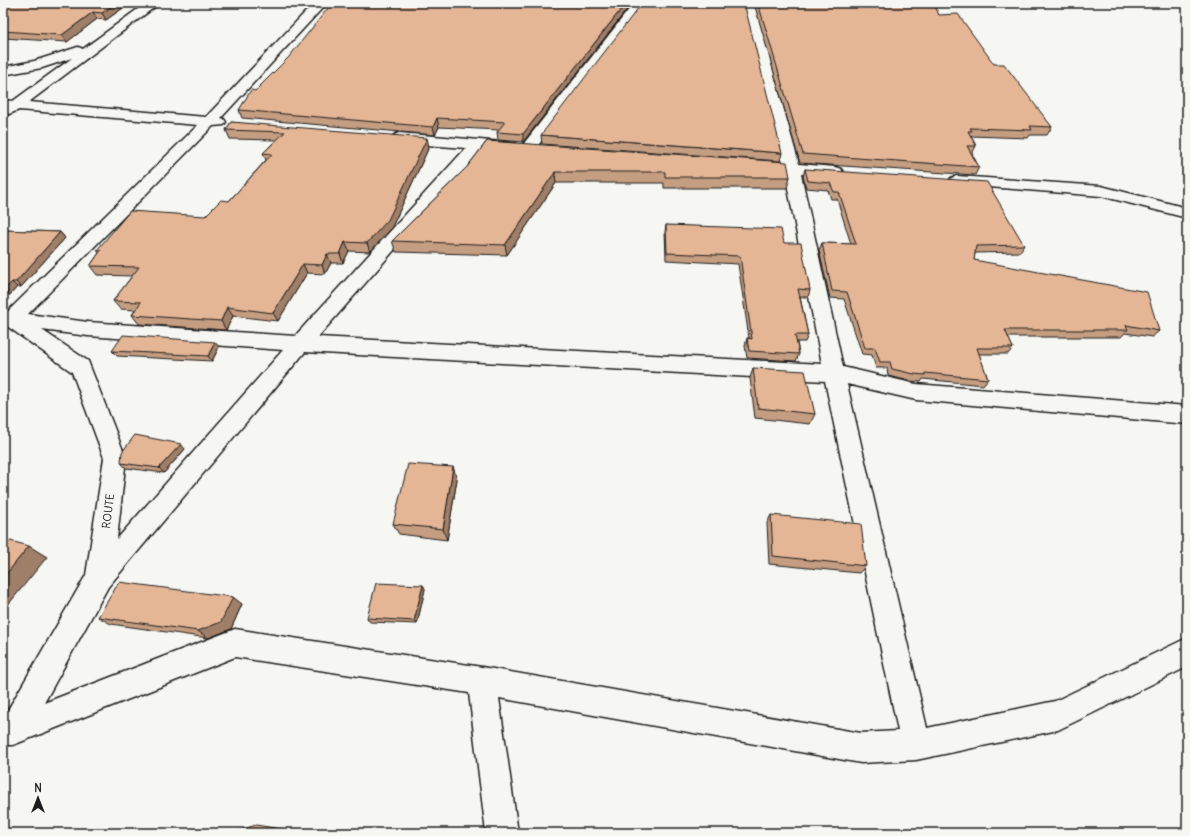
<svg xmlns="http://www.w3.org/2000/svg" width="1190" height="836" viewBox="0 0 1190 836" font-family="Delius,sans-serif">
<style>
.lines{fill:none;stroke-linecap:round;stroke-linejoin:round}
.minor-casing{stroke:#1c1c1c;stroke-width:3}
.minor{fill:#f6f6f2;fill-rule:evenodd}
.wall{fill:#c59d81;stroke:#1c1c1c}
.shaded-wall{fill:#a07f69;stroke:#1c1c1c}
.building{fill:#e5b696;stroke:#1c1c1c}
.labels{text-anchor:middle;stroke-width:4;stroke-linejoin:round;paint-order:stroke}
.street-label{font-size:11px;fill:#1c1c1c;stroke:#f6f6f2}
</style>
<rect width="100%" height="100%" fill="#f6f6f2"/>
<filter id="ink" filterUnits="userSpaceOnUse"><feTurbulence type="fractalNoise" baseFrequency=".025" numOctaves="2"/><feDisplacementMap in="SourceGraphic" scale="8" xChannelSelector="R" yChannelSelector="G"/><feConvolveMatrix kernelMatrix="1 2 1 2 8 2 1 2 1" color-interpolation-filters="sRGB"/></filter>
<g filter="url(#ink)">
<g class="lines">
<defs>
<path id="minor" d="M 146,3 L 160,3 L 29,102 L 206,117 L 314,3 L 327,3 L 221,118 L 224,119 L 226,122 L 224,125 L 213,126 L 28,314 L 88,322 L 295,336 L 466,148 L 399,143 L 394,141 L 391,138 L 394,135 L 399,133 L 514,143 L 519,145 L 521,147 L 634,3 L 646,3 L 533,152 L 528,154 L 523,152 L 521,150 L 514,153 L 482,150 L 318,337 L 822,364 L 785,173 L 752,169 L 750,166 L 752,163 L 758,161 L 783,163 L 742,3 L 754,3 L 799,164 L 835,167 L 841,169 L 843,172 L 841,175 L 835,177 L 801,174 L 843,367 L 916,384 L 1187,406 L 1187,424 L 916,400 L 847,384 L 927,728 L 1055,701 L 1187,638 L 1187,667 L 1058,730 L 916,760 L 861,763 L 499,698 L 518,833 L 486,833 L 469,693 L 235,657 L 13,745 L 3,745 L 3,715 L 5,715 L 86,575 L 104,458 L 72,372 L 4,324 L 3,316 L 198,125 L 19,110 L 9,114 L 4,113 L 3,100 L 13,101 L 72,58 L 42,68 L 3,75 L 3,67 L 34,61 L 78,47 L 83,49 ZM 42,330 L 88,336 L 283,350 L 117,539 L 126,458 L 88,361 ZM 305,352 L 825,381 L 898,731 L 861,733 L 482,667 L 235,629 L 44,703 L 108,587 Z
M 957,176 L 1101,186 L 1187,208 L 1187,218 L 1101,196 L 951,184 L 949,181 L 951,178 Z"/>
</defs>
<use href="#minor" class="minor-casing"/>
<use href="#minor" class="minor"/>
</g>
<path class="wall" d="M 3,3 L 130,3 L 106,20 L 97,19 L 67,42 L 3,38 Z
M 632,3 L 523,142 L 498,140 L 497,132 L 499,130 L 439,127 L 435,135 L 242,118 L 239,110 L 255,91 Z
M 754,3 L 914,3 L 916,6 L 939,15 L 994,64 L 1052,127 L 1047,135 L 1030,135 L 1028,138 L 971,136 L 976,146 L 972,154 L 979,167 L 975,175 L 800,163 Z
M 231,122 L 429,147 L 391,229 L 370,252 L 349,251 L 343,263 L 331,263 L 325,274 L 307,273 L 278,321 L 233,316 L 226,330 L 139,324 L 132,315 L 135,310 L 120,309 L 113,301 L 132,276 L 97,275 L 90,266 L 99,253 L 97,250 L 205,216 L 229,201 L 266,160 L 263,153 L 276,140 L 230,139 L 226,130 Z
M 541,135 L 782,153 L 780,161 L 542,144 Z
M 487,141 L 790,177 L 787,188 L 664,188 L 664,183 L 556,183 L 507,255 L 396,252 L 392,241 L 467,167 Z
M 805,169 L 1024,245 L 1020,252 L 975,253 L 974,260 L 1159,331 L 1152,337 L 1125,333 L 1121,337 L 1008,337 L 1013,348 L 1008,354 L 979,354 L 988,379 L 983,385 L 923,379 L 921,382 L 910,381 L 888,376 L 887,368 L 876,368 L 872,355 L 862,354 L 844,299 L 830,298 L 819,250 L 822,243 L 851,244 L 837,199 L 831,199 L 828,190 L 806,188 L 803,176 Z
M 666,225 L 784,243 L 810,290 L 808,297 L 800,297 L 808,335 L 805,342 L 797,342 L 799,354 L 796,361 L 747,358 L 745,346 L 747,338 L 749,338 L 738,264 L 666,260 L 665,232 Z
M 3,230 L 60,232 L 65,238 L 21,287 L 17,287 L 10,295 L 3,295 Z
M 219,347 L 212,361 L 117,356 L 112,351 Z
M 753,368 L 815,414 L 810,424 L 755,418 L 750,378 Z
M 185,449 L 164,473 L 126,468 L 121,463 Z
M 453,467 L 457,479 L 447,540 L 399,534 L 393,524 Z
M 771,515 L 866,566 L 859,573 L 769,564 L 767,523 Z
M 423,585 L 425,589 L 417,624 L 370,622 L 367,618 Z
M 242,604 L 231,629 L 208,638 L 111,624 L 98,617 Z"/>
<path class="shaded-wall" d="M 116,3 L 130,3 L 106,20 L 102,13 Z
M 626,3 L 632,3 L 523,142 L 523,134 Z
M 93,12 L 97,19 L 67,42 L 62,35 Z
M 437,118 L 439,127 L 435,135 L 433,127 Z
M 427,138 L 429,147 L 391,229 L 370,252 L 367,243 Z
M 555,172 L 556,183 L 507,255 L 505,245 Z
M 60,232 L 65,238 L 21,287 L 16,282 Z
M 345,242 L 349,251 L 343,263 L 340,254 Z
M 327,254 L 331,263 L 325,274 L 322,265 Z
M 303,264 L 307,273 L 278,321 L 273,313 Z
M 12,282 L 17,287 L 10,295 L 5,289 Z
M 227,307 L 233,316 L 226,330 L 221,321 Z
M 215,342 L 219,347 L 212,361 L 208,356 Z
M 181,444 L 185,449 L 164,473 L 159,468 Z
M 453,467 L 457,479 L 447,540 L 443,529 Z
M 29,546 L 47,557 L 3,611 L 3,578 Z
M 423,585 L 425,589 L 417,624 L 414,621 Z
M 233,597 L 242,604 L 231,629 L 208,638 L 198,631 Z"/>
<path class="building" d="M 3,3 L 116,3 L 102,13 L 93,12 L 62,35 L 3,31 Z
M 332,3 L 626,3 L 523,134 L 497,132 L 505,122 L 437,118 L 433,127 L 239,110 L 251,90 L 255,91 L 289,57 Z
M 642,3 L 744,3 L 782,153 L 541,135 Z
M 758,3 L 914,3 L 916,6 L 935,6 L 939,15 L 958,14 L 994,64 L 1004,64 L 1052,127 L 1030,126 L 1032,130 L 970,128 L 972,131 L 968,131 L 976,146 L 967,146 L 979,167 L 803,154 Z
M 231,122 L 427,138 L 388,220 L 367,243 L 345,242 L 340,254 L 327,254 L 322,265 L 303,264 L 273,313 L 227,307 L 221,321 L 132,315 L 141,302 L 113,301 L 139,267 L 90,266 L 101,250 L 97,250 L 130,211 L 205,216 L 221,200 L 229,201 L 272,154 L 263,153 L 285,132 L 226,130 Z
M 487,141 L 787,162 L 790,177 L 665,177 L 665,172 L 555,172 L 505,245 L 392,241 L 467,167 Z
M 805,169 L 987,182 L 1024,245 L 976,246 L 974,260 L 1147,292 L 1159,331 L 1126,325 L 1128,330 L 1005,330 L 1013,348 L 977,348 L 988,379 L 925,373 L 925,375 L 914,374 L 892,369 L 890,362 L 880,362 L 875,348 L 865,348 L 847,292 L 832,291 L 822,243 L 856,244 L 839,192 L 834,192 L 830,183 L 808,181 Z
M 666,225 L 781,229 L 784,243 L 801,243 L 810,290 L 798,289 L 808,335 L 795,335 L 799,354 L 749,351 L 747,338 L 752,339 L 740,256 L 667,253 Z
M 3,230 L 60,232 L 16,282 L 12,282 L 5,289 L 3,289 Z
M 123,335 L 215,342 L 208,356 L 112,351 Z
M 753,368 L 805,371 L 815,414 L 758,408 Z
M 135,435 L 181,444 L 159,468 L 121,463 L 122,452 Z
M 408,464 L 453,467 L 443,529 L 393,524 Z
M 771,515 L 861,524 L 866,566 L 773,556 Z
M 3,539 L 29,546 L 3,578 Z
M 119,582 L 233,597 L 221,622 L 198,631 L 98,617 Z
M 376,583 L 423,585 L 414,621 L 367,618 Z
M 256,825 L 306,833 L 231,833 Z"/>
</g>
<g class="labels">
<g class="street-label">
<text transform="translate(108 511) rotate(-83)" y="4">ROUTE</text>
</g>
</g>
<rect width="1190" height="836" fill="none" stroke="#f6f6f2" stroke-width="16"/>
<rect x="8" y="8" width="1174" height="820" fill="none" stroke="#1c1c1c" stroke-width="1.5" filter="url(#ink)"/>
<g transform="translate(38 798)" stroke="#f6f6f2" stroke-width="3" paint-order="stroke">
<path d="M0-3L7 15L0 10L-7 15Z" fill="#1c1c1c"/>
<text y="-6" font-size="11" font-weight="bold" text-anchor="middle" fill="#1c1c1c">N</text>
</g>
</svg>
